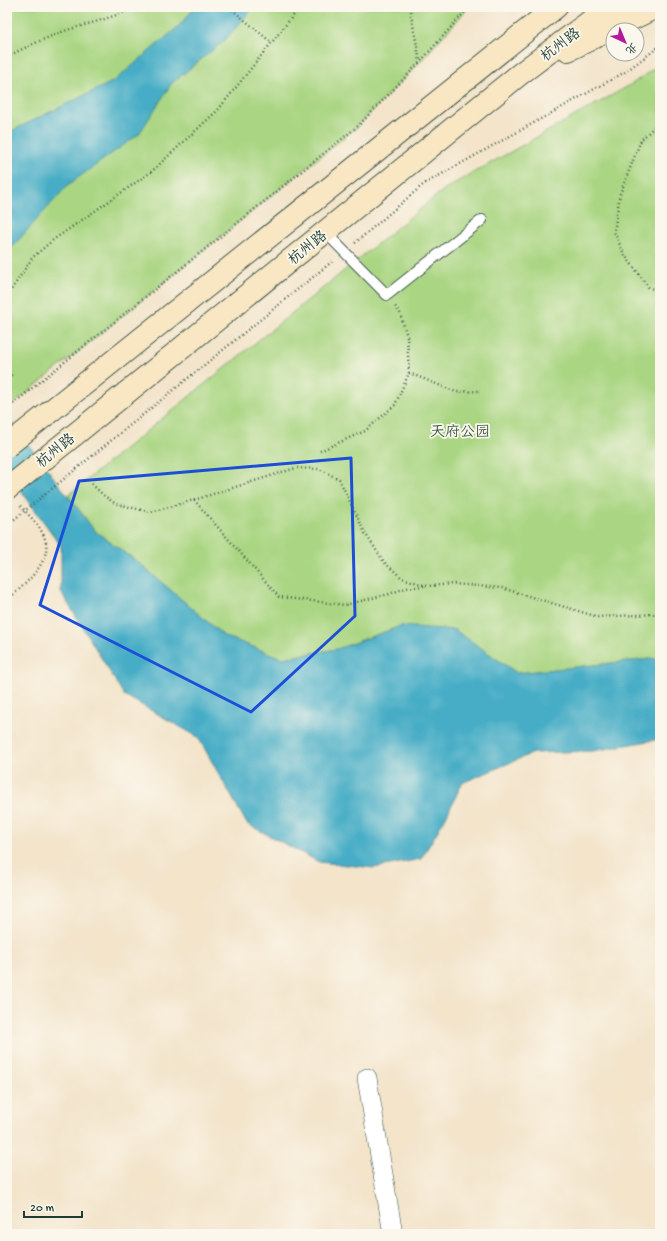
<svg xmlns="http://www.w3.org/2000/svg" width="667" height="1241" viewBox="0 0 667 1241" font-family="'Gochi Hand','LXGW WenKai TC',sans-serif">
<style>
.green{fill:#aad683;stroke:#648a5c}
.water{fill:#46adc6;stroke:#32757d}
.lines{fill:none;stroke-linecap:round;stroke-linejoin:round}
.service-casing{stroke:#3f564a;stroke-width:12}
.minor-casing{stroke:#3f564a;stroke-width:20}
.secondary-casing{stroke:#3f564a;stroke-width:24}
.path{stroke:#3f564a;stroke-width:2.5;stroke-dasharray:1 3;stroke-linecap:butt}
.service{stroke:#fff;stroke-width:10}
.minor{stroke:#fff;stroke-width:19}
.secondary{stroke:#f9e7c3;stroke-width:22}
.secondary-bridge-casing{stroke:#3f564a;stroke-width:24;stroke-linecap:butt}
.path-bridge{stroke:#3f564a;stroke-width:2.5;stroke-dasharray:1 3;stroke-linecap:butt}
.secondary-bridge{stroke:#f9e7c3;stroke-width:22}
.marked{fill:none;stroke:#1d4ed8;stroke-width:3;stroke-linejoin:round}
.labels{text-anchor:middle;stroke-width:3.5;stroke-linejoin:round;paint-order:stroke}
.street-label{font-size:15px;fill:#1f3d34;stroke:#fbf7ec}
.park-label{font-size:15px;fill:#3b5c44;stroke:#fbf7ec}
</style>
<rect width="100%" height="100%" fill="#fbf7ec"/>
<filter id="ink" filterUnits="userSpaceOnUse"><feTurbulence type="fractalNoise" baseFrequency=".025" numOctaves="2"/><feDisplacementMap in="SourceGraphic" scale="8" xChannelSelector="R" yChannelSelector="G"/><feConvolveMatrix kernelMatrix="1 2 1 2 8 2 1 2 1" color-interpolation-filters="sRGB"/></filter>
<filter id="wash" filterUnits="userSpaceOnUse"><feTurbulence type="fractalNoise" baseFrequency=".012" numOctaves="4" result="noise"/><feDisplacementMap in="SourceGraphic" scale="16" xChannelSelector="R" yChannelSelector="G"/><feGaussianBlur stdDeviation="0.9" result="paint"/><feColorMatrix in="noise" values="0 0 0 0 0 0 0 0 0 0 0 0 0 0 0 0 0 1.4 0 .05"/><feComposite in="paint" operator="in"/></filter>
<g filter="url(#wash)">
<rect width="100%" height="100%" fill="#f3e4ca"/>
<path class="green" d="M 7,7 L 469,7 L 420,62 L 358,126 L 7,409 Z
M 660,64 L 660,658 L 517,673 L 455,630 L 401,626 L 337,649 L 282,658 L 224,636 L 139,563 L 95,531 L 68,495 L 446,188 L 632,84 Z"/>
<path class="water" d="M 195,7 L 254,7 L 224,41 L 172,83 L 139,134 L 68,185 L 7,253 L 7,133 L 114,81 L 179,26 Z
M 7,417 L 95,531 L 139,563 L 224,636 L 282,658 L 337,649 L 401,626 L 455,630 L 517,673 L 660,658 L 660,739 L 593,751 L 533,753 L 462,783 L 446,817 L 421,859 L 374,868 L 319,862 L 247,824 L 198,737 L 124,695 L 61,592 L 61,546 L 7,471 Z"/>
</g>
<g filter="url(#ink)">
<g class="lines">
<defs>
<path id="service" d="M 325,232 L 387,295 L 482,220"/>
<path id="minor" d="M 367,1078 L 393,1234"/>
<path id="secondary" d="M 568,50 L 656,7
M 52,410 L 556,7
M 73,436 L 520,74 L 609,7"/>
</defs>
<use href="#service" class="service-casing"/>
<use href="#minor" class="minor-casing"/>
<use href="#secondary" class="secondary-casing"/>
<path class="path" d="M 229,7 L 272,43
M 411,7 L 411,15 L 420,62
M 7,57 C 27,46 46,38 67,30 C 90,23 113,18 135,7
M 660,121 L 641,140 L 620,194 L 614,232 L 624,254 L 649,288 L 660,290
M 355,243 L 424,184 L 625,72 L 660,46
M 7,296 L 33,257 L 53,240 L 151,172 L 218,110 L 300,7
M 7,368 L 13,378
M 409,373 L 456,392 L 479,391
M 36,385 L 358,126 L 420,62 L 469,7
M 320,451 L 365,431 L 395,405 L 409,373 L 407,336 L 400,313 L 395,306
M 92,456 L 334,260
M 92,484 L 103,495 L 116,504 L 151,512 L 194,500 L 296,468 L 319,469 L 339,479 L 365,533 L 384,562 L 402,578 L 427,586 L 454,584 L 502,588 L 598,617 L 656,614 L 660,611
M 194,500 L 279,597 L 345,605 L 389,594 L 406,588 L 424,586
M 7,525 L 11,522
M 7,600 C 22,587 53,562 45,539 C 41,526 28,515 19,504"/>
<use href="#service" class="service"/>
<use href="#minor" class="minor"/>
<use href="#secondary" class="secondary"/>
<defs>
<path id="secondary-bridge" d="M 7,446 L 52,410
M 7,489 L 73,436"/>
</defs>
<use href="#secondary-bridge" class="secondary-bridge-casing"/>
<path class="path-bridge" d="M 7,409 L 36,385
M 11,522 L 92,456"/>
<use href="#secondary-bridge" class="secondary-bridge"/>
</g>
</g>
<path class="marked" d="M 351,458 L 355,616 L 251,712 L 40,605 L 79,481 Z"/>
<g class="labels">
<g class="street-label">
<text transform="translate(560 44) rotate(-37)" y="5">杭州路</text>
<text transform="translate(307 247) rotate(-39)" y="5">杭州路</text>
<text transform="translate(55 450) rotate(-39)" y="5">杭州路</text>
</g>
<g class="park-label">
<text x="460" y="436">天府公园</text>
</g>
</g>
<rect width="667" height="1241" fill="none" stroke="#fbf7ec" stroke-width="24"/>
<g transform="translate(625 42) rotate(136)"><circle r="19" fill="#fbf7ec" stroke="#a3ada2"/>
<path d="M0-3L7 15L0 10L-7 15Z" fill="#b5179e"/>
<text y="-6" font-size="11" font-weight="bold" text-anchor="middle" fill="#1f3d34">北</text>
</g>
<path d="M24 1211v6h58v-6" fill="none" stroke="#1f3d34" stroke-width="2"/>
<text x="30" y="1211" font-size="12" fill="#1f3d34" stroke="#fbf7ec" stroke-width="3" paint-order="stroke">20 m</text>
</svg>
